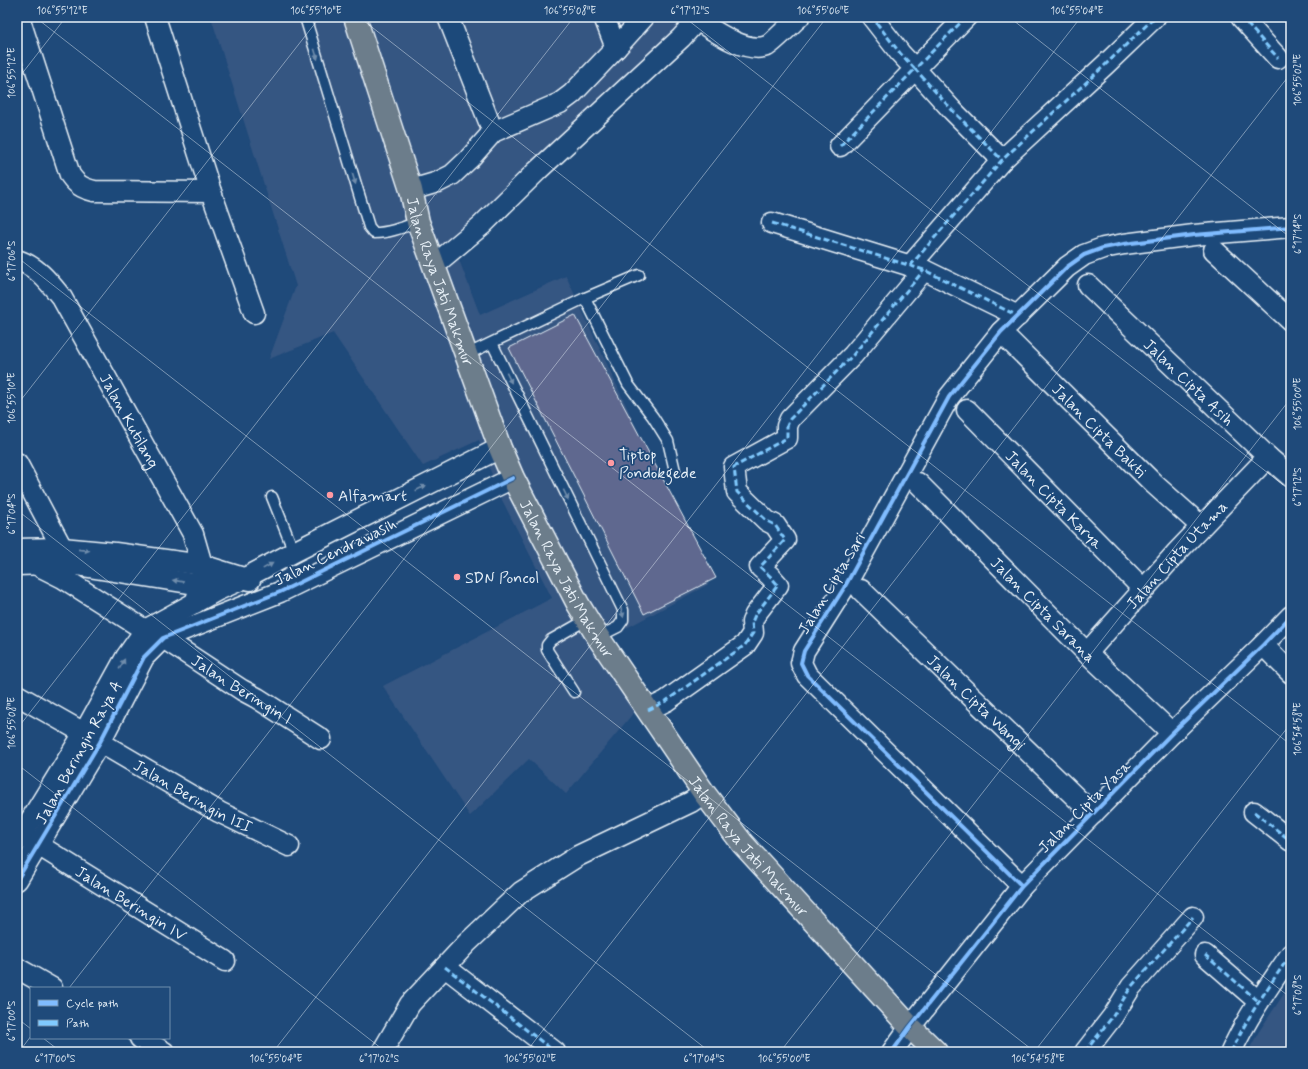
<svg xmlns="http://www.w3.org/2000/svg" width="1308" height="1069" viewBox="0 0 1308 1069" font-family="Mynerve,sans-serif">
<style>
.built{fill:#365682}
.building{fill:#5f688f;stroke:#e8f1f8}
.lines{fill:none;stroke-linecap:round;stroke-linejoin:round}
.lane-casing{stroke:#e8f1f8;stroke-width:13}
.street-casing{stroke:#e8f1f8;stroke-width:23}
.primary-casing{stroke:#e8f1f8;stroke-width:25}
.lane{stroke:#1f4a7a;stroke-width:10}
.street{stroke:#1f4a7a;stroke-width:20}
.primary{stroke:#6c7d8b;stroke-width:22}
.quiet{stroke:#80caff;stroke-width:3;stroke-dasharray:6 3;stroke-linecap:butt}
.cycleway-casing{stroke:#1f4a7a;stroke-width:6}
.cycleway{stroke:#80bcff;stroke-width:4}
.oneway{fill:#6f8dac}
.ticks{fill:none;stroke:#e8f1f8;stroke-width:1;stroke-opacity:0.45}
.poi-dot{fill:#ff9aa2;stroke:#1f4a7a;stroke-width:1.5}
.labels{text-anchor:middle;stroke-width:3.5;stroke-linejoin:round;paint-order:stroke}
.street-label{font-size:16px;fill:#e8f1f8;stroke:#1f4a7a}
.poi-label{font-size:16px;fill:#e8f1f8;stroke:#1f4a7a;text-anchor:start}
.neatline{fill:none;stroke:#e8f1f8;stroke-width:1.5}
.ticks-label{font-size:10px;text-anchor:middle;fill:#e8f1f8}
</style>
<rect width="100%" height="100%" fill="#1f4a7a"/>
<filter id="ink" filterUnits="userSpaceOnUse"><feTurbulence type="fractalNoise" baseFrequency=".025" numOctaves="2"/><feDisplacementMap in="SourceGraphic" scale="8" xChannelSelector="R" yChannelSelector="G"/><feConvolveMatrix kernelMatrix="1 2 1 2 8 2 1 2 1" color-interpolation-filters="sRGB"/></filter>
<g filter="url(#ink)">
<path class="built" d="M 211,17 L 686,17 L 453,244 L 480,315 L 566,276 L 709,584 L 604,640 L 640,705 L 566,794 L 529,759 L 470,816 L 383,686 L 552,598 L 500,496 L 479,440 L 423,466 L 333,333 L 269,359 L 296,286 Z
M 1291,983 L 1291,1052 L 1248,1052 L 1258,1033 Z"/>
<path class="building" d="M 575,315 L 716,578 L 644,614 L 509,348 Z"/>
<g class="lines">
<defs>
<path id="lane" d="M 305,17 L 369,227 L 374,233 C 389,233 404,227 418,222
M 585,298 L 628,384 L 653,417 L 668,441 L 675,471
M 492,343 L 623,610 L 623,620 L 618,627 L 598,637
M 466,355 L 585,298 L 639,275
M 272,497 L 294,552
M 574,692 L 547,650 L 547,645 L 551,640 L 588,619"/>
<g id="street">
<path d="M 19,17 L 70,175 C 77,185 82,188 94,191 L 211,192"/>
<path d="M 155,17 L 211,192 L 254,313"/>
<path d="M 448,17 L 493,132"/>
<path d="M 604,17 L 616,48"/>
<path d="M 966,17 L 915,69 L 952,110 L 1002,160"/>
<path d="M 1241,17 L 1278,58"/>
<path d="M 697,20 C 714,31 746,54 767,46 C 772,44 793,22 799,17"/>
<path d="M 840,146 L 915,69 L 900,53 L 872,17"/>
<path d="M 411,190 L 438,182 L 452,175 L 469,159 L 493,132 L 560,103 L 572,94 L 616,48 L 644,17"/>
<path d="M 772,223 L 924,270 L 1018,316"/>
<path d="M 1214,250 L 1291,321"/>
<path id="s1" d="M 17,260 C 37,266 49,282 62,298 L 193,534 L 202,565 L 201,585 L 195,603"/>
<path d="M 434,265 L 482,225 L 537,171 L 681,38 L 700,17"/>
<path d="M 910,266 L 1002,160 L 1105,65 L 1155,17"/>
<path id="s2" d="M 1088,285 L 1268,457 L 1291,477"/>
<path id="s3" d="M 1001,332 L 1154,484 L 1201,526"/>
<path id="s4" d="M 967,410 L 1143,589"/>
<path d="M 17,463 L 62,548 L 62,560"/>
<path id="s5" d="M 918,483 L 1087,653 L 1172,733"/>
<path d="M 17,549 L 62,548 L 115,553 L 202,565 L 250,580"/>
<path id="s6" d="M 35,564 L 63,578 L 145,630 L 163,638 L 242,690 L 257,698 L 321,739"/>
<path d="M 17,565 L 47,564 L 76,565 L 201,585 L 213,588"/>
<path id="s7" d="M 861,590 L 1093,814"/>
<path d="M 1263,645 L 1291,673"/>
<path id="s8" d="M 1087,653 L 1177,552 L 1268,457"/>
<path id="s9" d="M 17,695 L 84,733 L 219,812 L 289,846"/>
<path d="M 648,710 L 666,701 L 745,645 L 753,633 L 752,622 L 755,615 L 778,585 L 770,576 L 760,567 L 785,540 L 775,525 L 767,521 L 737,492 L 734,467 L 787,438 L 787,426 L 790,419 L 853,355 L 924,270"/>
<path d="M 1254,812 L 1291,841"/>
<path id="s10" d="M 27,838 L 225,961"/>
<path d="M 17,842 L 84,733 L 126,657 L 145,630 L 218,590 L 245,578 L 294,552 L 500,448"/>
<path d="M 17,880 L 100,742 L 144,657 L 163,638 L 280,592 L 513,478"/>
<path d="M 1022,886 L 807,675 L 801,663 L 804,651 L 844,588 L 949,397 L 1001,332 L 1067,267 L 1084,255 L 1103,248 L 1124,244 L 1194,235 L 1291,227"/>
<path d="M 1205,955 L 1258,1001"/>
<path d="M 445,967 L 555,1052"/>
<path d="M 17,968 L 52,988"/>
<path d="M 140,1038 L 164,1052"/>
<path d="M 382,1052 L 410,1004 L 467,943 L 521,892 L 578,856 L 691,802 L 704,793"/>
<path d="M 892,1052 L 910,1027 L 1022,886 L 1172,733 L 1263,645 L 1291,616"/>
<path d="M 1085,1052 L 1113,1016 L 1131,987 L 1193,917"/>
<path d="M 1231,1052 C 1247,1017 1269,986 1291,954"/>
</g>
<g id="primary">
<path id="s11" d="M 355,17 L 411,190 L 418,222 L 500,448 L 513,478 L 578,604 L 598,637 L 704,793 L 742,843 L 910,1027 L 936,1052"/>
</g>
</defs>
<use href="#lane" class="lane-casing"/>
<use href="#street" class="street-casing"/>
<use href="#primary" class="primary-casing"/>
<use href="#lane" class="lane"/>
<use href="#street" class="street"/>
<use href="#primary" class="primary"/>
<path class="quiet" d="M 966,17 L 915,69 L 952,110 L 1002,160
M 1241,17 L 1278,58
M 840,146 L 915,69 L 900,53 L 872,17
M 772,223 L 924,270 L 1018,316
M 910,266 L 1002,160 L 1105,65 L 1155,17
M 648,710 L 666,701 L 745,645 L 753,633 L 752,622 L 755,615 L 778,585 L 770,576 L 760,567 L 785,540 L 775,525 L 767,521 L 737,492 L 734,467 L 787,438 L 787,426 L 790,419 L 853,355 L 924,270
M 1254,812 L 1291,841
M 1205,955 L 1258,1001
M 445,967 L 555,1052
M 1085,1052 L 1113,1016 L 1131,987 L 1193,917
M 1231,1052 C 1247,1017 1269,986 1291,954"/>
<defs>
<path id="cycleway" d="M 17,880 L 100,742 L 144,657 L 163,638 L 280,592 L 513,478
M 1022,886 L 807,675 L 801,663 L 804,651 L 844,588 L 949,397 L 1001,332 L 1067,267 L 1084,255 L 1103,248 L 1124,244 L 1194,235 L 1291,227
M 892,1052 L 910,1027 L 1022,886 L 1172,733 L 1263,645 L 1291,616"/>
</defs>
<use href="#cycleway" class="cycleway-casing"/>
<use href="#cycleway" class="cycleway"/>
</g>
<defs><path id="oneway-solid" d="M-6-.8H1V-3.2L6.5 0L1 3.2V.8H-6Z"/></defs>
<g class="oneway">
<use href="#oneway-solid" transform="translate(316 54) rotate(73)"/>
<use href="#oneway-solid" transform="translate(354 179) rotate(73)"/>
<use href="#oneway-solid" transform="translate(509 378) rotate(64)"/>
<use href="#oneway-solid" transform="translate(421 488) rotate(-27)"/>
<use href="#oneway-solid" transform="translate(566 495) rotate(64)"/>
<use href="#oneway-solid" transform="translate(84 550) rotate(6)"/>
<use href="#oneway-solid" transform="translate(268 566) rotate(-29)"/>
<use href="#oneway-solid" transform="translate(178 581) rotate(-171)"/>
<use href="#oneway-solid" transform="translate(622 612) rotate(75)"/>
<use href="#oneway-solid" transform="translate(122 664) rotate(-62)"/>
</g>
</g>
<path class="ticks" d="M 35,17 L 1291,998M 359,17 L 1291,745M 684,17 L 1291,491M 1009,17 L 1291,238M 17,80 L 66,17M 17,257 L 1035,1052M 17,405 L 320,17M 17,510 L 710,1052M 17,729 L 574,17M 17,764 L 386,1052M 69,988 L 827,17M 17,1018 L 31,1029M 43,1038 L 61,1052M 19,1052 L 31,1036M 273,1052 L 1081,17M 526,1052 L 1291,73M 780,1052 L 1291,398M 1034,1052 L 1291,723M 1288,1052 L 1291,1048"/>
<g class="poi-dot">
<circle cx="611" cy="463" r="4"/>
<circle cx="330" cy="495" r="4"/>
<circle cx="457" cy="577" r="4"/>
</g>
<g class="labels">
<g class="street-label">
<text dy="6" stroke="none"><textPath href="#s11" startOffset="278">Jalan Raya Jati Makmur</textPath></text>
<text dy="6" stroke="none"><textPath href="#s2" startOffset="140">Jalan Cipta Asih</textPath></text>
<text dy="6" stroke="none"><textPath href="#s1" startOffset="200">Jalan Kutilang</textPath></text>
<text dy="6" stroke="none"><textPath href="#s3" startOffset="139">Jalan Cipta Bakti</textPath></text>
<text dy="6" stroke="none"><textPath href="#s4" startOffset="125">Jalan Cipta Karya</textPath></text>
<text transform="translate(335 551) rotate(-26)" y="6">Jalan Cendrawasih</text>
<text dy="6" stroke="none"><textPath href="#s8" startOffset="133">Jalan Cipta Utama</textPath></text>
<text dy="6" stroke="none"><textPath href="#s11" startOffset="602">Jalan Raya Jati Makmur</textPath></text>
<text transform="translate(831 583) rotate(-59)" y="6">Jalan Cipta Sari</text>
<text dy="6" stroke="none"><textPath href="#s5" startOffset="178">Jalan Cipta Sarana</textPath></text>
<text dy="6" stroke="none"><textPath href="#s6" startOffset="242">Jalan Beringin I</textPath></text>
<text dy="6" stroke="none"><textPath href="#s7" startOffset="161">Jalan Cipta Wangi</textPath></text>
<text transform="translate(78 752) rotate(-61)" y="6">Jalan Beringin Raya A</text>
<text dy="6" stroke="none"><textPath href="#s9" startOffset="203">Jalan Beringin III</textPath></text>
<text transform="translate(1084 806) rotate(-45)" y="6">Jalan Cipta Yasa</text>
<text dy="6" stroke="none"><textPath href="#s11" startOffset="926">Jalan Raya Jati Makmur</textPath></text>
<text dy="6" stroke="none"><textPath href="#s10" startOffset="123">Jalan Beringin IV</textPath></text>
</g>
<g class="poi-label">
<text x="619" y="460">Tiptop<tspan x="619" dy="18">Pondokgede</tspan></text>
<text x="338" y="501">Alfamart</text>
<text x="465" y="583">SDN Poncol</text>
</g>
</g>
<rect width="1308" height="1069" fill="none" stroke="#1f4a7a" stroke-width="44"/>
<rect x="30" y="987" width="140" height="52" fill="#1f4a7a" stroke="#6f8dac"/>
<rect x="38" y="1000" width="20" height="6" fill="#80bcff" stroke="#6f8dac"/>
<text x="66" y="1007" font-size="12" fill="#e8f1f8">Cycle path</text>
<rect x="38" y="1020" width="20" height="6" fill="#80caff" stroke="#6f8dac"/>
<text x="66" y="1027" font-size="12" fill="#e8f1f8">Path</text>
<rect x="22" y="22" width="1264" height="1025" class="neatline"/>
<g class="ticks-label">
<text x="62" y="14">106°55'12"E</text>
<text x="316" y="14">106°55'10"E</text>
<text x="570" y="14">106°55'08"E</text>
<text x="690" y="14">6°17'12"S</text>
<text x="823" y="14">106°55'06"E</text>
<text x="1077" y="14">106°55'04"E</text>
<text transform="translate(11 73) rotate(-90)" y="4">106°55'12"E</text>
<text transform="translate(1297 80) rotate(-90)" y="4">106°55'02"E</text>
<text transform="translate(1297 234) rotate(-90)" y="4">6°17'14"S</text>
<text transform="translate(11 261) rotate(-90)" y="4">6°17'06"S</text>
<text transform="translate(11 398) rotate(-90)" y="4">106°55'10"E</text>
<text transform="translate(1297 404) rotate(-90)" y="4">106°55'00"E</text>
<text transform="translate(1297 487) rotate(-90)" y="4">6°17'12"S</text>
<text transform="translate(11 514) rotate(-90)" y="4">6°17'04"S</text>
<text transform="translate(11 723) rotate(-90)" y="4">106°55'08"E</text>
<text transform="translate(1297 729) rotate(-90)" y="4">106°54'58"E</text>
<text transform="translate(1297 995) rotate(-90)" y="4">6°17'08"S</text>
<text transform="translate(11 1021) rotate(-90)" y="4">6°17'00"S</text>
<text x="55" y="1062">6°17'00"S</text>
<text x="276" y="1062">106°55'04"E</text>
<text x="379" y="1062">6°17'02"S</text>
<text x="530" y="1062">106°55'02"E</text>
<text x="704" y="1062">6°17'04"S</text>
<text x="784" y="1062">106°55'00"E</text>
<text x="1038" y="1062">106°54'58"E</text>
</g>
</svg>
